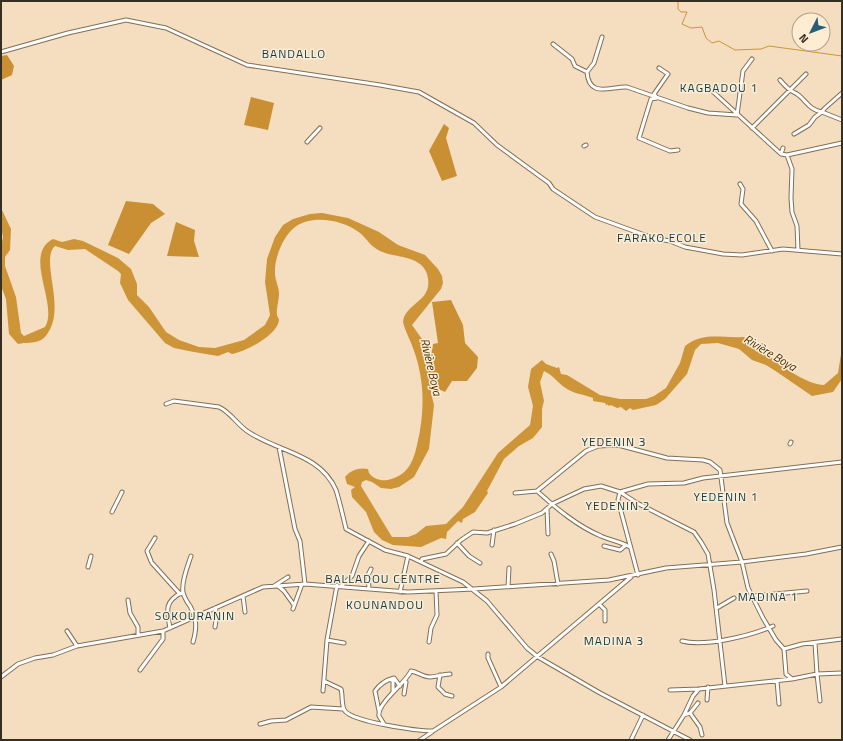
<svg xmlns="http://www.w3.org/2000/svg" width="843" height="741" viewBox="0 0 843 741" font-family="'Titillium Web',sans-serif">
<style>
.forest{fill:#c98f32}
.water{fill:#ce9438}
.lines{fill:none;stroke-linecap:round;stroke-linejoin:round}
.stream{stroke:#ce9438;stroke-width:1}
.minor-casing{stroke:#836e53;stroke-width:5}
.minor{stroke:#fff;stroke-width:3}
.labels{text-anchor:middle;stroke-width:3;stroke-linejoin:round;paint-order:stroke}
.neighbourhood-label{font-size:12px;letter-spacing:1px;fill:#083b4d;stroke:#feecd3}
.water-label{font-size:12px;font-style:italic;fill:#472f08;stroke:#feecd3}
</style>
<rect width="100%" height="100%" fill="#f5debf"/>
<path class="forest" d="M 7,55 L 14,66 L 12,75 L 1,80 L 1,56 Z
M 251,97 L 274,103 L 268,130 L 244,125 Z
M 444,124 L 449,128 L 446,138 L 457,176 L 442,181 L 429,151 Z
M 126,201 L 153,204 L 165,214 L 151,223 L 129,254 L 108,245 Z
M 176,222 L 195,230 L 194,241 L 199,257 L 167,256 Z
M 451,300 L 463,325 L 465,343 L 478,357 L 477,368 L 467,381 L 452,381 L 445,392 L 432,386 L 428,375 L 433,344 L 438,343 L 432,302 Z"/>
<path class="water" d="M 1,208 L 11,229 L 10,250 L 5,257 L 5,266 L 16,297 L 21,333 L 24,336 L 45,327 C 59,304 22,255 53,239 L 62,242 L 74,239 L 83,241 L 118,258 L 131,269 L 137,284 L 137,295 L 149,307 L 166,332 L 179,340 L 199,347 L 215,348 L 244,340 L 265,325 L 270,315 L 265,282 L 267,259 L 275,237 L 283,225 L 293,219 L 310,214 L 322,213 L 348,218 L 379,232 L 398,245 L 425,255 L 438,269 L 442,276 L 443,283 L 441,289 L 412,325 L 422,339 L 423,354 L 429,367 L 428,375 L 432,384 L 431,393 L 434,405 L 429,449 L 414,477 L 399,487 L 391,489 L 381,488 L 372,482 L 366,480 L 362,482 L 361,486 L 392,537 L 408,537 L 416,534 L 426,526 L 446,524 L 463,507 L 498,453 L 530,425 L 533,406 L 528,387 L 531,369 L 542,360 L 546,364 L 557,368 L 559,367 L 561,374 L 567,375 L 600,395 L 620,399 L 646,399 L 654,396 L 666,388 L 680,363 L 685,346 C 705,331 722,339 744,337 L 759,350 L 765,351 C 774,363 808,385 824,385 L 838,373 L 842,348 L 842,379 L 833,392 L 812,396 L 777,372 L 766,365 L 752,360 L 739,349 L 718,343 L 701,344 L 695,350 L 687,374 L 665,399 L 656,405 L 633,410 L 630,408 L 626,411 L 621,407 L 617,408 L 611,405 L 609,406 L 607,404 L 607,406 L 605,403 L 593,401 L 593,398 C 583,394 573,394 564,387 C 557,382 553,375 544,371 L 540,382 L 544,401 L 542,409 L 542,427 L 533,438 L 519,446 L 504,459 L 487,491 L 488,493 L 475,512 L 463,519 L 462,523 L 458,521 L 447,532 L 446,539 L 441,538 L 421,547 L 393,545 L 382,540 L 374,532 L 366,512 L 352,497 L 351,490 L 355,487 L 347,484 L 345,477 C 350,470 360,467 368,469 L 369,473 C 375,481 385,482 394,478 C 409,473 414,459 417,445 C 425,412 425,380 413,348 C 410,339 405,331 403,322 C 405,302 435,302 427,274 C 421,255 394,258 380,251 C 371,247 367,239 360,233 C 344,220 312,214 295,227 C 283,236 274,259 275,273 C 275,280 279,287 279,294 C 279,300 276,310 277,315 C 277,317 279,318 279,320 C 278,335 245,352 232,354 L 228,352 L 218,356 L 194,352 L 174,348 L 165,343 L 128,300 L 120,283 L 121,274 L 118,271 L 85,249 L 68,250 L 55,246 C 40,259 65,305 49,331 C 47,334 45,338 41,340 C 33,344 26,342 18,344 L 9,334 L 6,299 L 1,286 L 1,246 L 3,237 L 1,228 Z"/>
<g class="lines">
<path class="stream" d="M 678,1 L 678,9 L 681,12 L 687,12 L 682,24 L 691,28 L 702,27 L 706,38 L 712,43 L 719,41 L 735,50 L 761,49 L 769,46 L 842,56"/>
<defs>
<path id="minor" d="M 602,37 L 594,63 L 587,72 C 589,99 611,86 627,87 L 688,108 L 708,113 L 737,115 L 743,71 L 752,59
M 553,44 L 572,59 L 575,66 L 587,72
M 1,52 L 68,33 L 126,20 L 166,28 L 247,65 L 380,85 L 419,92 L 474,123 L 497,145 L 549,183 L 553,189 L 595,217 L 653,238 L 670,241 L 685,247 L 723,254 L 742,255 L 783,249 L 842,254
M 659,68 L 668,74 L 654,94 L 657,98 L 651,99 L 639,138 L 670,151 L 678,150
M 780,80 C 786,87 789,90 797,94 C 806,100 809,110 822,112
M 710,89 L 781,154 L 787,155 L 842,143
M 842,93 L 824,109 L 822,112 L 842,120
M 752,128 L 806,74
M 794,134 L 809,125 L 815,117 L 822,112
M 307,142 L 320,128
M 584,146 L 586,145
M 781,154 L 783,148
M 787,155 L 792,169 L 791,198 L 792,212 L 797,226 L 798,250
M 740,184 L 743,189 L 741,204 L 756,221 L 772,251
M 166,404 L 174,401 L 219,407 C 230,412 237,424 247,431 C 277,452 320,453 336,490 C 340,503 343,516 346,529 L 385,550 L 408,556 L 463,582 L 487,601 L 527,648 L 538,657 L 600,693 L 690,740
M 790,444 L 791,442
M 279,447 L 295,529 L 300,541 L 305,584
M 515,493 L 537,491
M 547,509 L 548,534
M 112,512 L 122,492
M 457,543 L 469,556 L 480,563
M 492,545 L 494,530
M 604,546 L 620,550 L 626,545
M 630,547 C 621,542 610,540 601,536 C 577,526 556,508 537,491 L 586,451 L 598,446 L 618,445 L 667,458 L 703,460 L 710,462 L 720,470 L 727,523 L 742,562 L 748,588 L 763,618 L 776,640 L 784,649 L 802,644 L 842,639
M 551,554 L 554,561 L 558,584
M 191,556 C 188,565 181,582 183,592 C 184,597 187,602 190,606 C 197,619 197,628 193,642
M 151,561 L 147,551 L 155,538
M 421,562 L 422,559 L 446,554 L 461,540 L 473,532 L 487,533 L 515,524 L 542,513 L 552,504 L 584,489 L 601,486 L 620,492 L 637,503 L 694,532 L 701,542 L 708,554 L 714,590 L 725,686
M 152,563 L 180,594 L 183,593
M 88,567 L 91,556
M 638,575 L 618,500 L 620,492 L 648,484 L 684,483 L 703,478 L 842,462
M 277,585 L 284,591 L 294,605
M 274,586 L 288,577
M 341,586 L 352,576 L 359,556 L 369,541
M 508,587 L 509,568
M 369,589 L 368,575 L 371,569
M 400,592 L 408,556
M 243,596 L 245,612
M 754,596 L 807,591
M 128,600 L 130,613 L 138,627 L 138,635
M 600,605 L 605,610 L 605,621
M 215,608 L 217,614 L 215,627
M 717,608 L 734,598
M 293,609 L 302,584
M 170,628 C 167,611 164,602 181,593
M 67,631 L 77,646
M 327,640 L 344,643
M 682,641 C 704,647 751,636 773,626
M 429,642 L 431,628 L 437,615 L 436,591
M 815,643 L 817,674 L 842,673
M 784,649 L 786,674 L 792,679 L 817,674 L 820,701
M 488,654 L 488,658 L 501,687
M 140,670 L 163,639 L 163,631
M 440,675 L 438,687 L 445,694 L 452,696
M 1,677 L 18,664 L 35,658 L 53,655 L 77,646 L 163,631 L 263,587 L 305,584 L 408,592 L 474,589 L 609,580 L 666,568 L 742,562 L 806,554 L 842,547
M 391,680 L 393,680 L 393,692
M 324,681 L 341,689 C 343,696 341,706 345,711 C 354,722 417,731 433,731 L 501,687 L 631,577
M 777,681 L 779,704
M 670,690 L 699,689 L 792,679
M 323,691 L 327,640 L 337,585
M 404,694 L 406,682
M 707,700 L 708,687
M 379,711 L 375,691 C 380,684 386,680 394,678 L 400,686
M 690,713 L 698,703
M 684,715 L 690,713 L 700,727 L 702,735
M 260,724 L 271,721 L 286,720 L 311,707 L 343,709
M 384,724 L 379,716 C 377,703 405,684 411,671 C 418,672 423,677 430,677 C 437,677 442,674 450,674
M 420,740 L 432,732
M 631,740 L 643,715
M 668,740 L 684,715 L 693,696 L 699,689"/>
</defs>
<use href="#minor" class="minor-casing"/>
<use href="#minor" class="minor"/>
</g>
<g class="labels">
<g class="neighbourhood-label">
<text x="294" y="58">BANDALLO</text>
<text x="719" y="92">KAGBADOU 1</text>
<text x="662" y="242">FARAKO ECOLE</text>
<text x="614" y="446">YEDENIN 3</text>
<text x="726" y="501">YEDENIN 1</text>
<text x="618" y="510">YEDENIN 2</text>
<text x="383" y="583">BALLADOU CENTRE</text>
<text x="768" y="601">MADINA 1</text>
<text x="385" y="609">KOUNANDOU</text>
<text x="195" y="620">SOKOURANIN</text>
<text x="614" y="645">MADINA 3</text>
</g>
<g class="water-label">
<text transform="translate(770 353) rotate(31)" y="4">Rivière Boya</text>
<text transform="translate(431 367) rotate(77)" y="4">Rivière Boya</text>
</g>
</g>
<rect width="843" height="741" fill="none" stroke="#382f23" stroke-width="4"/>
<g transform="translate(811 32) rotate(228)"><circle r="19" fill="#feecd3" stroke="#afa08d"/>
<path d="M0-3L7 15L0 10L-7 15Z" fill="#245f77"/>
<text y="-6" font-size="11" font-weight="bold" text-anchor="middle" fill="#382f23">N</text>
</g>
</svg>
